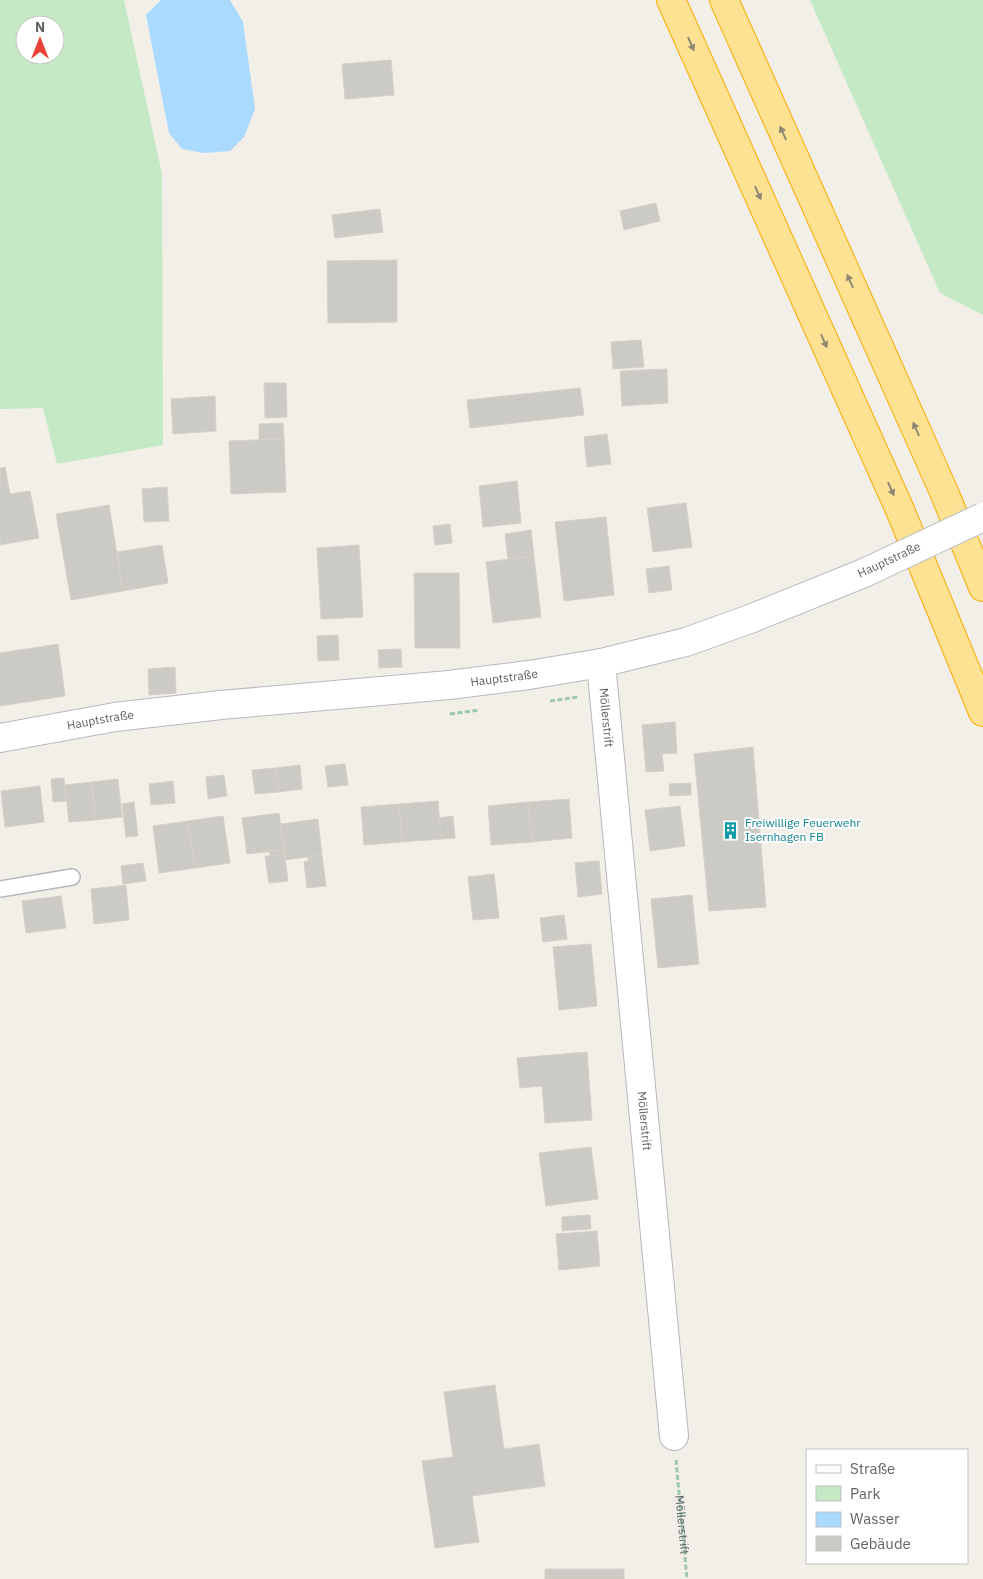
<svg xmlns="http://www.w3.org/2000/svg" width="983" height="1579" viewBox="0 0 983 1579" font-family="'IBM Plex Sans',sans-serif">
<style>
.green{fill:#c5e8c5;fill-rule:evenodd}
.water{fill:#aadaff}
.building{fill:#cccac5;stroke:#d6d1c6}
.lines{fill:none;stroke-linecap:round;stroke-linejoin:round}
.service-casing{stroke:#b5b8bc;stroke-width:18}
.minor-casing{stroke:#b5b8bc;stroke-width:30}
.secondary-casing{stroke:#b6babf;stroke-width:30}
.motorway-casing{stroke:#f9ab00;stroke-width:30}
.path{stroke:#9cc7a9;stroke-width:3;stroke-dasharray:5 2.5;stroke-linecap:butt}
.service{stroke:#fff;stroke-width:15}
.minor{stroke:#fff;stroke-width:28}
.secondary{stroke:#fff;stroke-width:28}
.motorway{stroke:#fde293;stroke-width:28}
.secondary-bridge-casing{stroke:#b6babf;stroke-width:30;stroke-linecap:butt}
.secondary-bridge{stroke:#fff;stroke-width:28}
.oneway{fill:#8e8975}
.labels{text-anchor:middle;stroke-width:4;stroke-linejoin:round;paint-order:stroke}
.street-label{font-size:12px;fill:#5f6368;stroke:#fff}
.culture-label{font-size:12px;fill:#0d838f;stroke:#fff;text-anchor:start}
</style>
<rect width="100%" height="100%" fill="#f1efe8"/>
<path class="green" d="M 0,0 L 124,0 L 162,174 L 163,445 L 57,464 L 43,408 L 0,409 ZM 25,25 L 55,25 L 55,55 L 25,55 Z
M 810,0 L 983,0 L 983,315 L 940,293 Z"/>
<path class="water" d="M 161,0 L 230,0 L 243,22 L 255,109 L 244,137 L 230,151 L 204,153 L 182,149 L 169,133 L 146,15 Z"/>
<path class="building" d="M 391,60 L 394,95 L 345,99 L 342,64 Z
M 656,203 L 660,221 L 624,230 L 620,211 Z
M 380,209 L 383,232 L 335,238 L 332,215 Z
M 397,260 L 397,322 L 328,323 L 327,261 Z
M 641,340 L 644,367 L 613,369 L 611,342 Z
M 667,369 L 668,403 L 622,406 L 620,371 Z
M 264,383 L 286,383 L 287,417 L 265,418 Z
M 580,388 L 584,415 L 470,428 L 467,400 Z
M 215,396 L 216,431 L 173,434 L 171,399 Z
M 283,423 L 284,439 L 259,440 L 259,424 Z
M 607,434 L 611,464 L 587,467 L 584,437 Z
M 284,439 L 286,492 L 231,494 L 229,441 Z
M 5,467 L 10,494 L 30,491 L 39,538 L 0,545 L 0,468 Z
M 517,481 L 521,523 L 483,527 L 479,486 Z
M 167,487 L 169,521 L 144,522 L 142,489 Z
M 686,503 L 692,547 L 653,552 L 647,508 Z
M 109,505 L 123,591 L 71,600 L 56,514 Z
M 606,517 L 614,595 L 564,601 L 555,522 Z
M 450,524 L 452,543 L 435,545 L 433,526 Z
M 531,530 L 534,556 L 508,559 L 505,534 Z
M 162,545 L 168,583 L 123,591 L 117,552 Z
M 359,545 L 363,617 L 321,619 L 317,548 Z
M 534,556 L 541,617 L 493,623 L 486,562 Z
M 669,566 L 672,590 L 649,593 L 646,569 Z
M 414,573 L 459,573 L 460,648 L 415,648 Z
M 338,635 L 339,660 L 318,661 L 317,636 Z
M 58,644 L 65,696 L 0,706 L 0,653 Z
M 401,649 L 402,667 L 379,668 L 378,650 Z
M 175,667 L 176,693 L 149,695 L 148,669 Z
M 675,722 L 677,753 L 662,754 L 664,771 L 646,772 L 642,725 Z
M 753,747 L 766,907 L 709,911 L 694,754 Z
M 345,764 L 348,785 L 328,787 L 325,766 Z
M 300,765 L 302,789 L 279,792 L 276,768 Z
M 276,768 L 279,792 L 255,794 L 252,770 Z
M 224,775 L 227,796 L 208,799 L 206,777 Z
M 64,778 L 66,801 L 53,802 L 51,779 Z
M 118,779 L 122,817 L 95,820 L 92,782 Z
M 173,781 L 175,803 L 151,805 L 149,784 Z
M 92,782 L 95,820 L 69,822 L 65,785 Z
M 691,783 L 691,795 L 670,796 L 669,784 Z
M 40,786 L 44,822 L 5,827 L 1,791 Z
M 569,799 L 572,838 L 532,842 L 528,802 Z
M 438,801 L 441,839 L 402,842 L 399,804 Z
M 134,802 L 138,836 L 126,837 L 122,804 Z
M 528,802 L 532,842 L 491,845 L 488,806 Z
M 399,804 L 402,842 L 364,845 L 361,807 Z
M 680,806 L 685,846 L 650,851 L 645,810 Z
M 279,813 L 284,850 L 247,854 L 242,818 Z
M 223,816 L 230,863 L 195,868 L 188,821 Z
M 453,816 L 455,838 L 441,839 L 439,818 Z
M 318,819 L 322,855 L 285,860 L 281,824 Z
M 188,821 L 195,868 L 159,873 L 153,826 Z
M 284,850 L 288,881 L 269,883 L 265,856 L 270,856 L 269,851 Z
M 322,855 L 326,886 L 307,888 L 304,862 L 308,861 L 308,857 Z
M 599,861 L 602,894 L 578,897 L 575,863 Z
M 143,863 L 146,881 L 123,884 L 121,866 Z
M 494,874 L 499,918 L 473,920 L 468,877 Z
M 126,885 L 129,920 L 94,924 L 91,889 Z
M 692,895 L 699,964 L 658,968 L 651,899 Z
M 61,896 L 66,928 L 26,933 L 22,901 Z
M 564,915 L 567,939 L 543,942 L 540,918 Z
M 591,944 L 597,1006 L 559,1010 L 553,947 Z
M 587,1052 L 592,1120 L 545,1123 L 542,1086 L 520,1088 L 517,1058 Z
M 591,1147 L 598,1199 L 546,1206 L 539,1153 Z
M 590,1215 L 591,1229 L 562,1231 L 562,1217 Z
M 597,1231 L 600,1266 L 559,1270 L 556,1234 Z
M 495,1385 L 504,1449 L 539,1444 L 545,1486 L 472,1496 L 479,1542 L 435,1548 L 422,1461 L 453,1457 L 444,1392 Z
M 545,1569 L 624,1569 L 624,1579 L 545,1579 Z"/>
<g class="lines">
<defs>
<path id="service" d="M 0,889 L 72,877"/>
<g id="minor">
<path id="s2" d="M 601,663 L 674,1436"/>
</g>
<g id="secondary">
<path id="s3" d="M 0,738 L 115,717 L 221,705 L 449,685 L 529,675 L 601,663 L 686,642 L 750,619 L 864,573"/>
</g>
<path id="motorway" d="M 671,0 L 900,510 L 983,712
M 724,0 L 944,492 L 983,587"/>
</defs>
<use href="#service" class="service-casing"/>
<use href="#minor" class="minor-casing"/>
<use href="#secondary" class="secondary-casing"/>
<use href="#motorway" class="motorway-casing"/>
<g class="path">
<path d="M 550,701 L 578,697"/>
<path d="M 450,714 L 479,710"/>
<path id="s1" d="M 676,1460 L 687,1579"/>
</g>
<use href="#service" class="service"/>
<use href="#minor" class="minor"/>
<use href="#secondary" class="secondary"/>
<use href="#motorway" class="motorway"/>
<defs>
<path id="secondary-bridge" d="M 864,573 L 983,517"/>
</defs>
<use href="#secondary-bridge" class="secondary-bridge-casing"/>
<use href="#secondary-bridge" class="secondary-bridge"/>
</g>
<defs><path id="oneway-solid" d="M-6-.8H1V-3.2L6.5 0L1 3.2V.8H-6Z" transform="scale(1.25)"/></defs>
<g class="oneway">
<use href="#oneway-solid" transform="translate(691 44) rotate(66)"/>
<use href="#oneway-solid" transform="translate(783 133) rotate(-114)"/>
<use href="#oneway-solid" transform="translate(758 193) rotate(66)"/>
<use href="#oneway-solid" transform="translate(850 281) rotate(-114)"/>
<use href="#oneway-solid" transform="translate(824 341) rotate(66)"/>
<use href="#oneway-solid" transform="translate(916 429) rotate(-114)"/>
<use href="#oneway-solid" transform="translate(891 489) rotate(66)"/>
</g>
<defs>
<symbol id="building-bare" viewBox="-9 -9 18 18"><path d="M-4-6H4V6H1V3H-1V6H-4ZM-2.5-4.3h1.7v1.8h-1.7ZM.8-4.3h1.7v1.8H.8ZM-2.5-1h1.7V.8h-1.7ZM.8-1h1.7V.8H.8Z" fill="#0f9aa8" stroke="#fff" stroke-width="2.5" paint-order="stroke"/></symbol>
</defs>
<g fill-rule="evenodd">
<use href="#building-bare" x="718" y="818" width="25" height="25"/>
</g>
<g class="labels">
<g class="street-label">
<text transform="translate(889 560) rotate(-25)" y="4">Hauptstraße</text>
<text dy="4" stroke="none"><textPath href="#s3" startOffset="508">Hauptstraße</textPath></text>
<text dy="4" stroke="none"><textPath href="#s2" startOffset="55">Möllerstrift</textPath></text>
<text dy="4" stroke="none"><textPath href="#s3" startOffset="102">Hauptstraße</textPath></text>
<text dy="4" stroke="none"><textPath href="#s2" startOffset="460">Möllerstrift</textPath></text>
<text dy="4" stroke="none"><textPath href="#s1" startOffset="65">Möllerstrift</textPath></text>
</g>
<g class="culture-label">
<text x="745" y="827">Freiwillige Feuerwehr<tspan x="745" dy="14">Isernhagen FB</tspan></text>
</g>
</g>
<rect x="806" y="1449" width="162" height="115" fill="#ffffff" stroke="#bfc1c3"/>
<rect x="816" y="1465" width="25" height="8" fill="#ffffff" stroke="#bfc1c3"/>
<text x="850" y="1474" font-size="15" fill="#5f6368">Straße</text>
<rect x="816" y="1486" width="25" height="15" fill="#c5e8c5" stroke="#bfc1c3"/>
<text x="850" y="1499" font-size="15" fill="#5f6368">Park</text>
<rect x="816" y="1512" width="25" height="15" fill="#aadaff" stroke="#bfc1c3"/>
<text x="850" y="1524" font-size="15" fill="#5f6368">Wasser</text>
<rect x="816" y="1536" width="25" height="15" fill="#cccac5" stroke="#bfc1c3"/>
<text x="850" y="1549" font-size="15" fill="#5f6368">Gebäude</text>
<g transform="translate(40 40)"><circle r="24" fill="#ffffff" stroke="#bfc1c3"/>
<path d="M0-4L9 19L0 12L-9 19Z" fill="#ea4335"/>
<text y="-8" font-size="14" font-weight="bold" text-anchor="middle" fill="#5f6368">N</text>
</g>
</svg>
